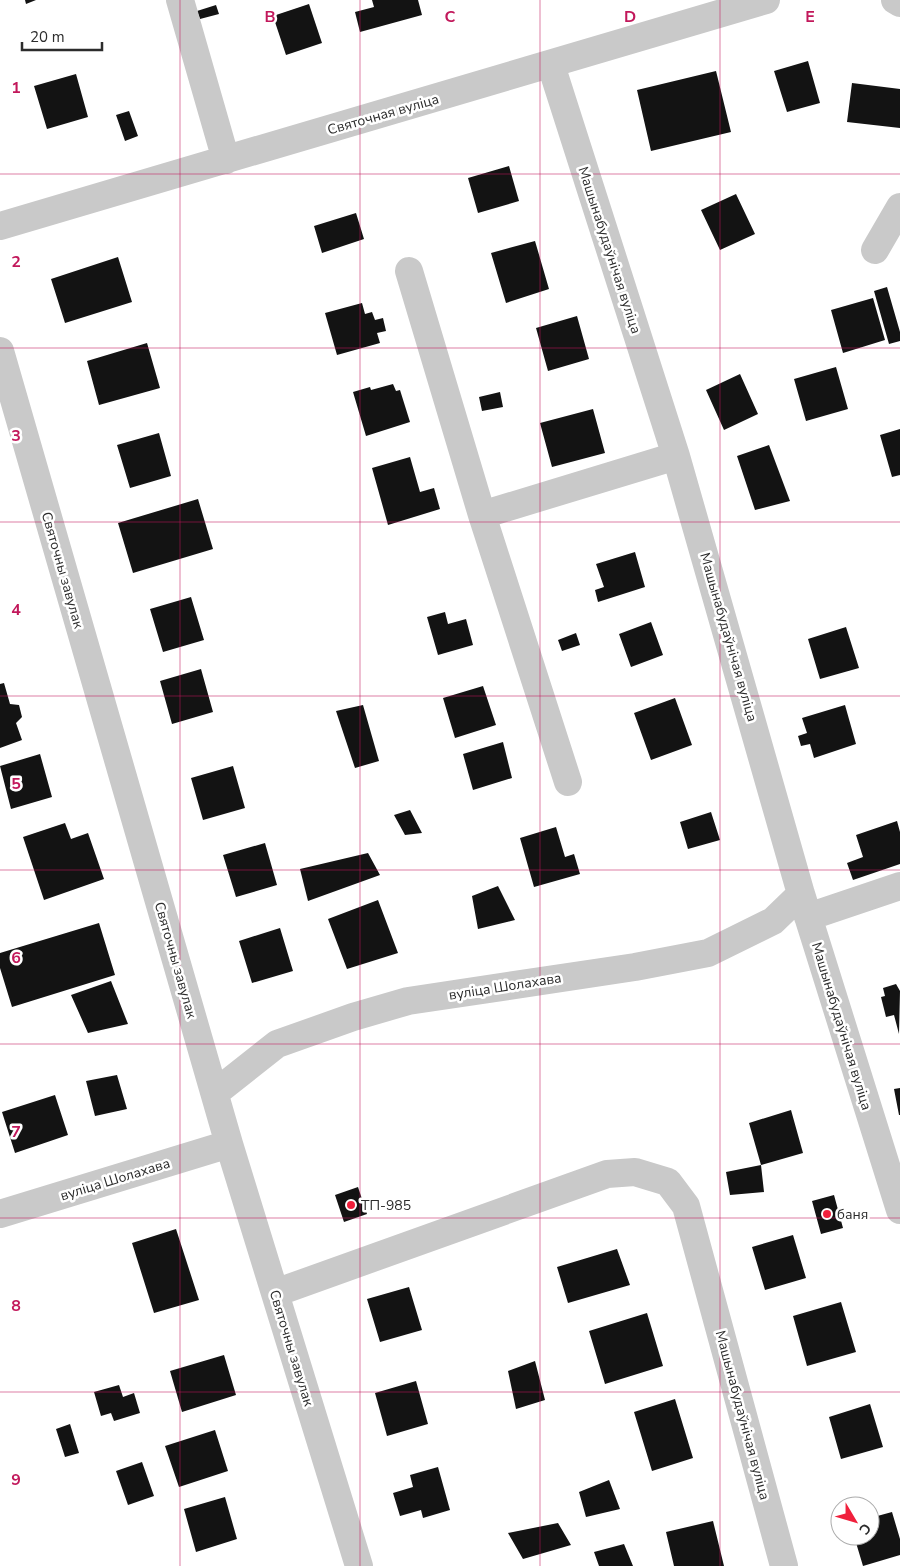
<svg xmlns="http://www.w3.org/2000/svg" width="900" height="1566" viewBox="0 0 900 1566" font-family="'Nunito Sans',sans-serif">
<style>
.building{fill:#131313}
.lines{fill:none;stroke-linecap:round;stroke-linejoin:round}
.minor{stroke:#c9c9c9;stroke-width:28}
.grid{fill:none;stroke:#c2185b;stroke-width:1;stroke-opacity:0.55}
.poi-dot{fill:#f0203c;stroke:#fff;stroke-width:2}
.labels{text-anchor:middle;stroke-width:5;stroke-linejoin:round;paint-order:stroke}
.street-label{font-size:14px;fill:#2c2c2c;stroke:#fff}
.poi-label{font-size:14px;fill:#2c2c2c;stroke:#fff;text-anchor:start}
.grid-label{font-size:16px;text-anchor:middle;font-weight:bold;fill:#c2185b;stroke:#fff;stroke-width:5;stroke-linejoin:round;paint-order:stroke}
</style>
<rect width="100%" height="100%" fill="#fff"/>
<path class="building" d="M 25,0 L 36,0 L 26,4 Z
M 372,0 L 418,0 L 422,15 L 360,32 L 355,12 L 374,7 Z
M 309,4 L 322,43 L 286,55 L 273,16 Z
M 216,5 L 219,14 L 200,19 L 197,11 Z
M 808,61 L 820,103 L 787,112 L 774,71 Z
M 716,71 L 731,132 L 651,151 L 637,90 Z
M 76,74 L 88,117 L 47,129 L 34,86 Z
M 852,83 L 900,89 L 900,128 L 847,122 Z
M 129,111 L 138,136 L 125,141 L 116,115 Z
M 509,166 L 519,201 L 478,213 L 468,178 Z
M 736,194 L 755,234 L 720,250 L 701,210 Z
M 356,213 L 364,239 L 322,253 L 314,226 Z
M 535,241 L 549,289 L 506,303 L 491,253 Z
M 118,257 L 132,302 L 65,323 L 51,279 Z
M 887,287 L 900,332 L 900,341 L 889,344 L 874,291 Z
M 873,298 L 885,340 L 843,353 L 831,310 Z
M 362,303 L 365,314 L 372,312 L 375,320 L 383,318 L 386,331 L 377,333 L 380,343 L 337,355 L 325,313 Z
M 577,316 L 589,359 L 548,371 L 536,328 Z
M 147,343 L 160,388 L 99,405 L 87,361 Z
M 836,367 L 848,409 L 806,421 L 794,379 Z
M 740,374 L 758,414 L 724,430 L 706,390 Z
M 393,384 L 396,391 L 400,390 L 410,422 L 366,436 L 353,392 L 370,387 L 371,390 Z
M 500,392 L 503,407 L 482,411 L 479,397 Z
M 593,409 L 605,453 L 552,467 L 540,423 Z
M 900,429 L 900,475 L 892,477 L 880,435 Z
M 159,433 L 171,476 L 130,488 L 117,445 Z
M 769,445 L 790,501 L 755,510 L 737,456 Z
M 410,457 L 420,492 L 434,488 L 440,509 L 388,525 L 372,468 Z
M 198,499 L 213,549 L 133,573 L 118,523 Z
M 635,552 L 645,587 L 598,602 L 595,590 L 604,587 L 596,564 Z
M 191,597 L 204,640 L 163,652 L 150,609 Z
M 445,612 L 448,624 L 466,619 L 473,645 L 438,655 L 427,617 Z
M 651,622 L 663,655 L 631,667 L 619,634 Z
M 846,627 L 859,668 L 820,679 L 808,639 Z
M 576,633 L 580,645 L 562,651 L 558,640 Z
M 201,669 L 213,712 L 172,724 L 160,681 Z
M 4,683 L 10,704 L 19,705 L 22,717 L 16,723 L 22,740 L 0,748 L 0,684 Z
M 483,686 L 496,725 L 455,738 L 443,698 Z
M 675,698 L 692,745 L 651,760 L 634,713 Z
M 363,705 L 379,761 L 355,768 L 336,711 Z
M 845,705 L 856,744 L 814,758 L 810,744 L 801,746 L 798,736 L 807,733 L 802,718 Z
M 503,742 L 512,778 L 473,790 L 463,754 Z
M 40,754 L 52,797 L 11,809 L 0,766 Z
M 233,766 L 245,808 L 203,820 L 191,778 Z
M 410,810 L 422,833 L 405,835 L 394,815 Z
M 711,812 L 720,840 L 688,849 L 680,822 Z
M 897,821 L 900,832 L 900,864 L 853,880 L 847,863 L 863,857 L 856,835 Z
M 65,823 L 71,839 L 88,833 L 104,879 L 44,900 L 23,837 Z
M 556,827 L 565,857 L 574,854 L 580,874 L 534,887 L 520,838 Z
M 265,843 L 277,885 L 236,897 L 223,855 Z
M 368,853 L 380,875 L 308,901 L 300,869 Z
M 498,886 L 515,920 L 478,929 L 472,896 Z
M 378,900 L 398,953 L 347,969 L 328,919 Z
M 99,923 L 115,975 L 12,1007 L 0,968 L 0,953 Z
M 280,928 L 293,971 L 252,983 L 239,941 Z
M 111,981 L 128,1024 L 88,1033 L 71,995 Z
M 896,984 L 900,991 L 899,1034 L 894,1015 L 886,1017 L 881,997 L 885,996 L 883,988 Z
M 117,1075 L 127,1109 L 95,1116 L 86,1081 Z
M 900,1088 L 900,1115 L 899,1115 L 894,1089 Z
M 55,1095 L 68,1135 L 15,1153 L 2,1112 Z
M 791,1110 L 803,1153 L 761,1165 L 749,1123 Z
M 761,1165 L 764,1192 L 730,1195 L 726,1172 Z
M 358,1187 L 367,1214 L 344,1222 L 335,1195 Z
M 834,1195 L 843,1228 L 821,1234 L 812,1201 Z
M 176,1229 L 199,1300 L 154,1313 L 132,1243 Z
M 793,1235 L 806,1278 L 765,1290 L 752,1247 Z
M 617,1249 L 630,1285 L 568,1303 L 557,1267 Z
M 409,1287 L 422,1330 L 380,1342 L 367,1299 Z
M 841,1302 L 856,1352 L 807,1366 L 793,1316 Z
M 647,1313 L 663,1366 L 605,1384 L 589,1331 Z
M 224,1355 L 236,1395 L 182,1412 L 170,1371 Z
M 535,1361 L 545,1400 L 516,1409 L 508,1371 Z
M 416,1381 L 428,1424 L 387,1436 L 375,1393 Z
M 119,1385 L 123,1397 L 134,1393 L 140,1413 L 114,1421 L 111,1413 L 101,1416 L 94,1392 Z
M 675,1399 L 693,1458 L 652,1471 L 634,1412 Z
M 870,1404 L 883,1447 L 841,1459 L 829,1417 Z
M 70,1424 L 79,1453 L 65,1457 L 56,1429 Z
M 215,1430 L 228,1471 L 179,1487 L 165,1446 Z
M 142,1462 L 154,1496 L 128,1505 L 116,1471 Z
M 438,1467 L 450,1510 L 423,1518 L 421,1510 L 400,1516 L 393,1493 L 413,1487 L 410,1475 Z
M 609,1480 L 620,1509 L 586,1517 L 579,1492 Z
M 225,1497 L 237,1539 L 196,1552 L 184,1509 Z
M 892,1512 L 900,1539 L 900,1555 L 863,1566 L 854,1536 L 870,1536 L 870,1518 Z
M 713,1521 L 724,1566 L 674,1566 L 666,1532 Z
M 558,1523 L 571,1545 L 523,1559 L 508,1533 Z
M 624,1544 L 633,1566 L 599,1566 L 594,1552 Z"/>
<g class="lines">
<path class="minor" d="M 180,0 L 226,160
M 895,0 L 900,3
M 551,65 L 676,456 L 801,894 L 900,1210
M 0,226 L 766,0
M 875,250 L 900,207
M 409,271 L 482,515 L 568,782
M 0,351 L 229,1144 L 359,1566
M 482,515 L 676,456
M 808,917 L 900,886
M 215,1093 L 277,1044 L 353,1017 L 408,1001 L 635,967 L 708,953 L 773,921 L 801,894
M 0,1214 L 229,1144
M 275,1293 L 607,1174 L 635,1172 L 668,1182 L 686,1206 L 784,1566"/>
</g>
<path class="grid" d="M 180,0 L 180,1566M 360,0 L 360,1566M 540,0 L 540,1566M 720,0 L 720,1566M 0,174 L 900,174M 0,348 L 900,348M 0,522 L 900,522M 0,696 L 900,696M 0,870 L 900,870M 0,1044 L 900,1044M 0,1218 L 900,1218M 0,1392 L 900,1392"/>
<g class="poi-dot">
<circle cx="351" cy="1205" r="5"/>
<circle cx="827" cy="1214" r="5"/>
</g>
<g class="labels">
<g class="street-label">
<text transform="translate(383 114) rotate(-16)" y="5">Святочная вуліца</text>
<text transform="translate(610 250) rotate(72)" y="5">Машынабудаўнічая вуліца</text>
<text transform="translate(63 570) rotate(74)" y="5">Святочны завулак</text>
<text transform="translate(729 637) rotate(74)" y="5">Машынабудаўнічая вуліца</text>
<text transform="translate(176 960) rotate(74)" y="5">Святочны завулак</text>
<text transform="translate(505 986) rotate(-9)" y="5">вуліца Шолахава</text>
<text transform="translate(842 1026) rotate(73)" y="5">Машынабудаўнічая вуліца</text>
<text transform="translate(115 1179) rotate(-17)" y="5">вуліца Шолахава</text>
<text transform="translate(292 1348) rotate(73)" y="5">Святочны завулак</text>
<text transform="translate(743 1415) rotate(75)" y="5">Машынабудаўнічая вуліца</text>
</g>
<g class="poi-label">
<text x="361" y="1210">ТП-985</text>
<text x="837" y="1219">баня</text>
</g>
</g>
<g class="grid-label">
<text x="270" y="22">B</text>
<text x="450" y="22">C</text>
<text x="630" y="22">D</text>
<text x="810" y="22">E</text>
<text x="16" y="93">1</text>
<text x="16" y="267">2</text>
<text x="16" y="441">3</text>
<text x="16" y="615">4</text>
<text x="16" y="789">5</text>
<text x="16" y="963">6</text>
<text x="16" y="1137">7</text>
<text x="16" y="1311">8</text>
<text x="16" y="1485">9</text>
</g>
<g transform="translate(855 1521) rotate(128)"><circle r="24" fill="#ffffff" stroke="#ababab"/>
<path d="M0-4L9 19L0 12L-9 19Z" fill="#f0203c"/>
<text y="-8" font-size="14" font-weight="bold" text-anchor="middle" fill="#2c2c2c">С</text>
</g>
<path d="M22 42v8h80v-8" fill="none" stroke="#2c2c2c" stroke-width="2.5"/>
<text x="30" y="42" font-size="15" fill="#2c2c2c" stroke="#ffffff" stroke-width="4" paint-order="stroke">20 m</text>
</svg>
